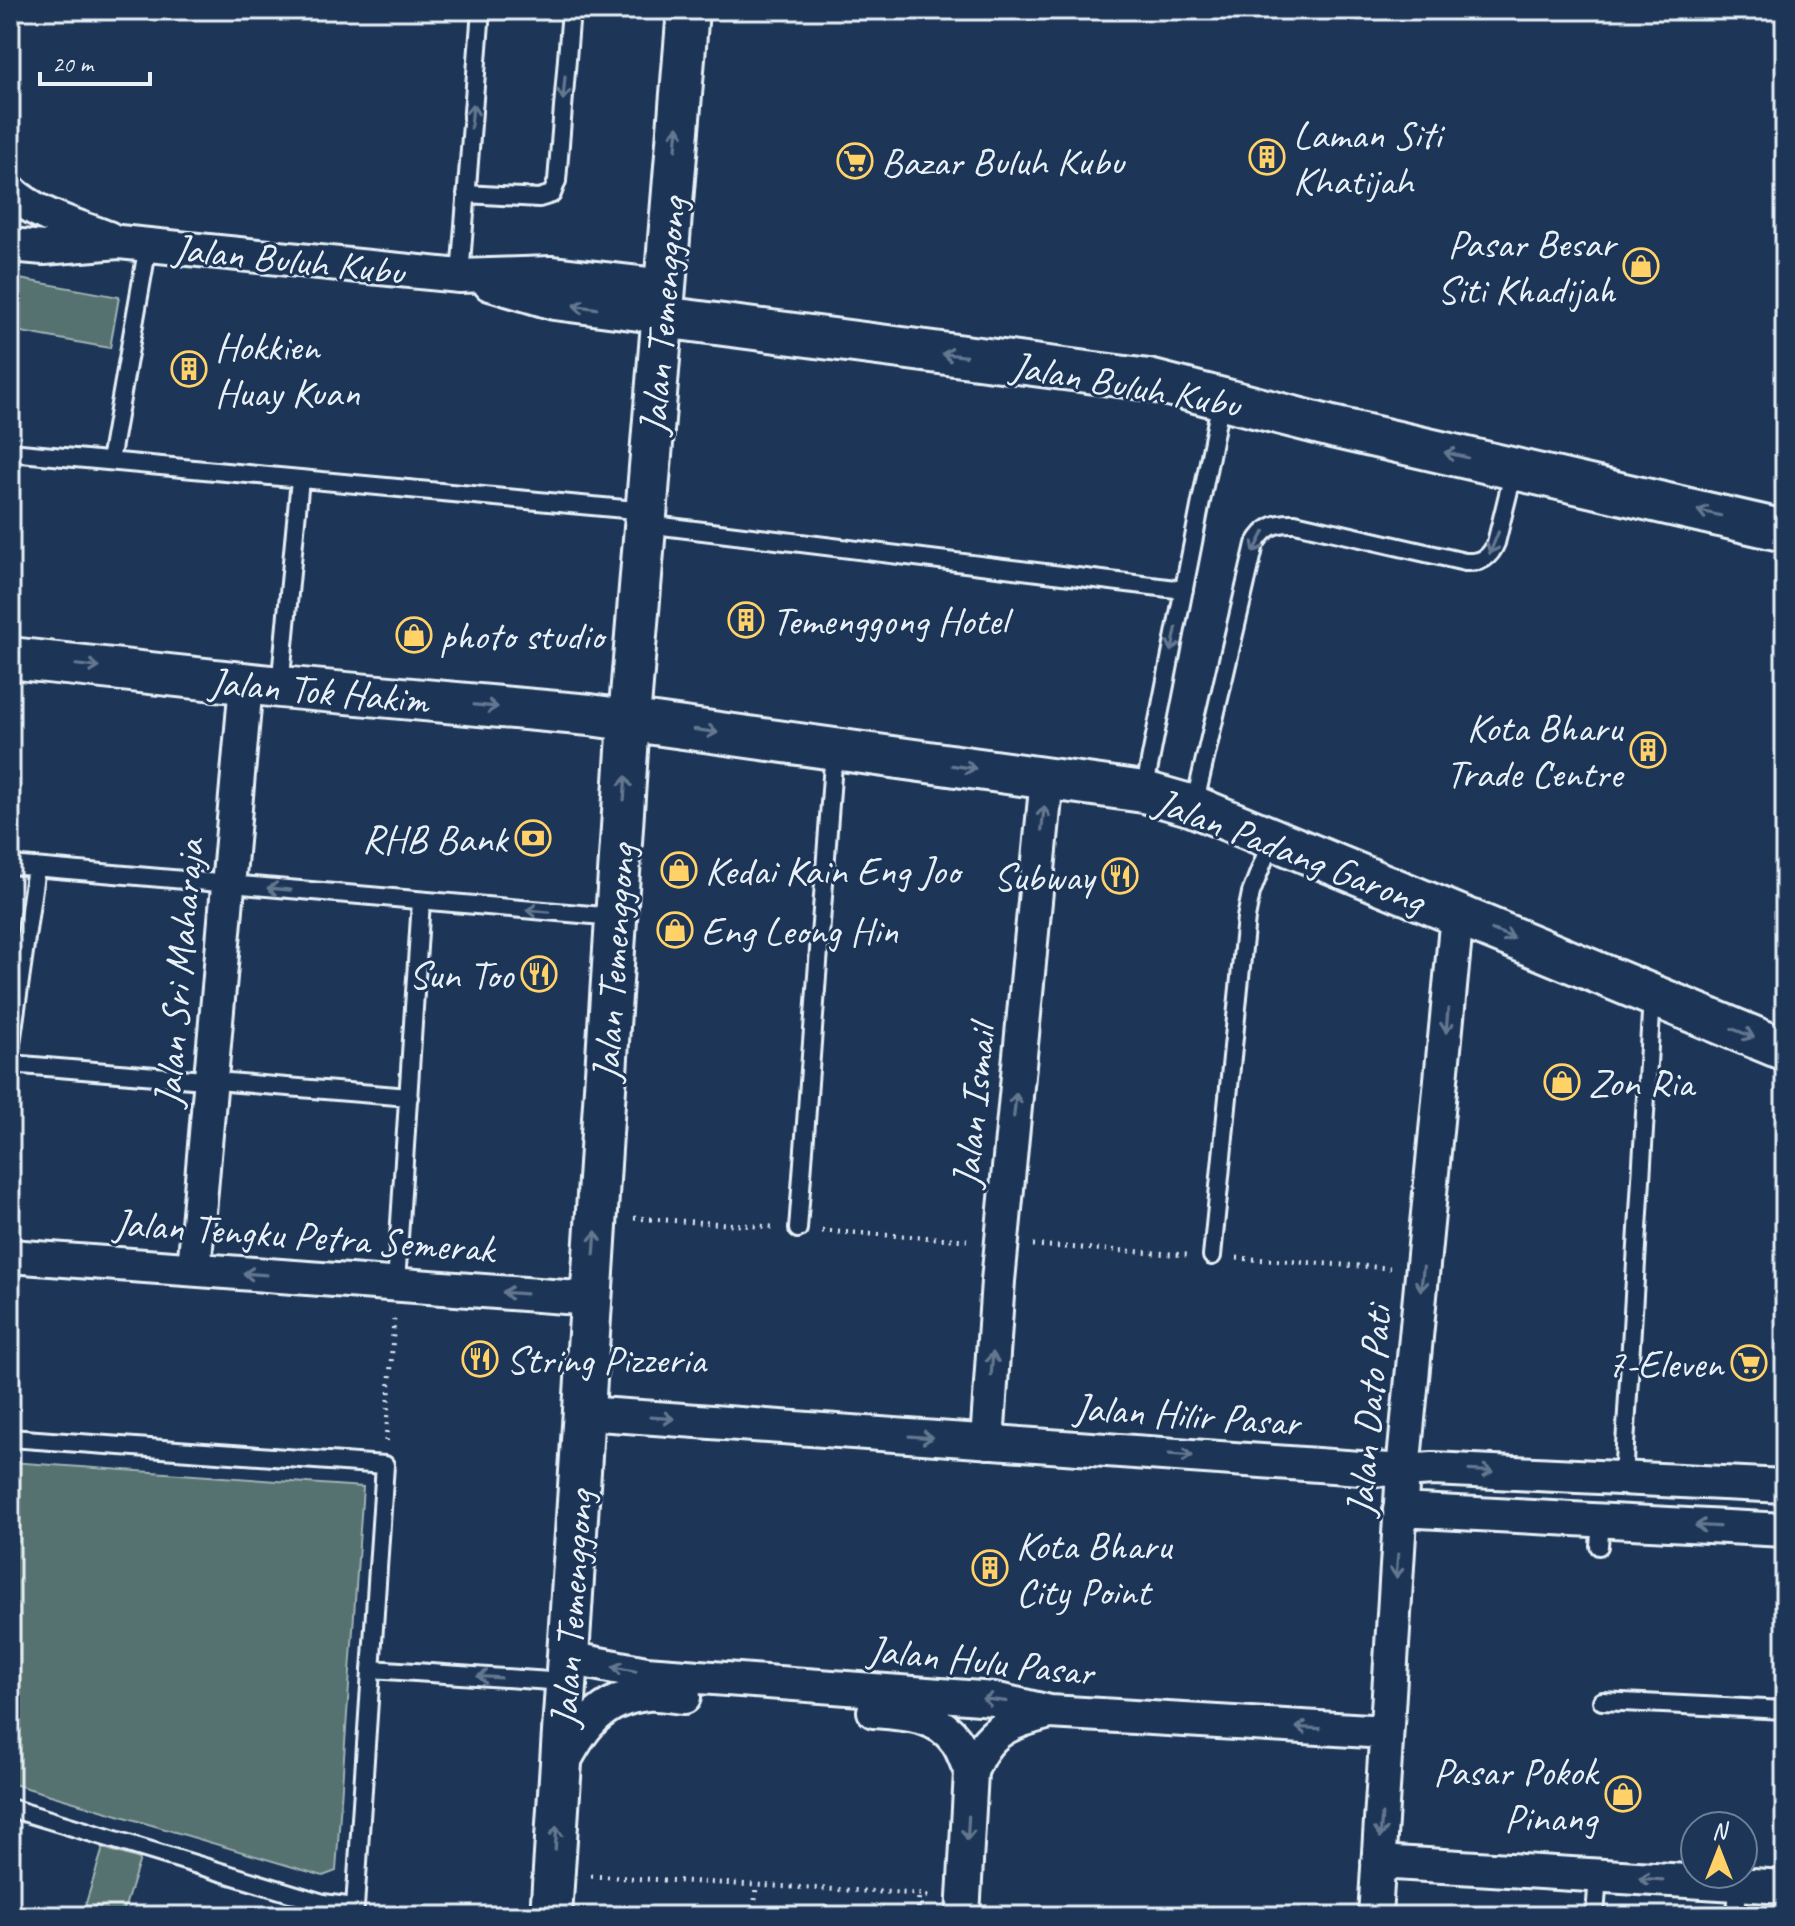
<svg xmlns="http://www.w3.org/2000/svg" width="1795" height="1926" viewBox="0 0 1795 1926" font-family="Caveat,sans-serif">
<style>
.green{fill:#57726f;stroke:#a0b2b4;stroke-width:2}
.lines{fill:none;stroke-linecap:round;stroke-linejoin:round}
.service-casing{stroke:#e8f1f8;stroke-width:22}
.minor-casing{stroke:#e8f1f8;stroke-width:38}
.tertiary-casing{stroke:#e8f1f8;stroke-width:46}
.path{stroke:#e8f1f8;stroke-width:5;stroke-dasharray:2 6;stroke-linecap:butt}
.service{stroke:#1d3557;stroke-width:16}
.minor{stroke:#1d3557;stroke-width:32}
.tertiary{stroke:#1d3557;stroke-width:40}
.oneway{stroke:#64778f}
.labels{text-anchor:middle;stroke-width:6;stroke-linejoin:round;paint-order:stroke}
.poi-label{font-size:40px;fill:#e8f1f8;stroke:#1d3557;text-anchor:start}
.street-label{font-size:40px;fill:#e8f1f8;stroke:#1d3557}
</style>
<rect width="100%" height="100%" fill="#1d3557"/>
<filter id="ink" filterUnits="userSpaceOnUse"><feTurbulence type="fractalNoise" baseFrequency=".0125" numOctaves="2"/><feDisplacementMap in="SourceGraphic" scale="16" xChannelSelector="R" yChannelSelector="G"/><feConvolveMatrix kernelMatrix="1 2 1 2 8 2 1 2 1" color-interpolation-filters="sRGB"/></filter>
<g filter="url(#ink)">
<path class="green" d="M 14,278 L 119,297 L 110,348 L 10,330 L 10,280 Z
M 10,1462 L 363,1487 L 336,1871 L 323,1876 L 10,1783 Z
M 103,1848 L 140,1859 L 122,1916 L 82,1916 Z"/>
<g class="lines">
<defs>
<path id="service" d="M 466,194 L 539,198 L 552,194 L 557,181 L 571,10
M 460,276 L 481,10
M 10,452 L 646,511
M 110,461 L 148,245
M 646,524 L 1184,590
M 280,687 L 300,479
M 1144,792 L 1221,400
M 1194,806 L 1255,544 C 1265,527 1275,522 1295,523 L 1465,562 C 1481,563 1490,558 1496,543 L 1514,470
M 10,865 L 615,917
M 10,1051 L 36,867
M 10,1064 L 409,1097
M 798,1229 L 834,750
M 1212,1256 L 1246,918 L 1251,893 L 1272,839
M 396,1284 L 421,901
M 10,1438 L 385,1465 L 355,1907 L 323,1903 L 10,1808
M 1623,1478 L 1652,997
M 1599,1546 L 1601,1520
M 371,1669 L 565,1682
M 1602,1701 L 1785,1710
M 1595,1916 L 1598,1876
M 1736,1916 L 1738,1885"/>
<path id="minor" d="M 10,191 C 37,216 75,225 108,238
M 10,245 L 44,248 L 119,242 L 460,276 L 551,273 L 665,286
M 490,284 L 554,303 L 662,317
M 10,1256 L 592,1299
M 194,1269 L 246,684
M 584,1413 L 1403,1471 L 1433,1469 L 1785,1486
M 987,1442 L 998,1281 L 1047,778
M 1400,1510 L 1785,1530
M 568,1658 L 646,1673 L 994,1699 L 1050,1712 L 1386,1732
M 874,1711 C 905,1714 938,1714 957,1742 C 963,1750 966,1762 971,1772
M 561,1767 C 582,1729 599,1699 647,1694 C 659,1693 672,1696 684,1697
M 1378,1862 L 1785,1887
M 963,1916 L 971,1772 C 987,1729 1009,1723 1050,1712
M 1375,1916 L 1403,1471 L 1457,915"/>
<path id="tertiary" d="M 662,317 L 1149,380 L 1332,427 L 1785,531
M 10,658 L 280,687 L 590,715 L 1144,792 L 1193,806 L 1785,1050
M 551,1916 L 629,720 L 688,10"/>
</defs>
<use href="#service" class="service-casing"/>
<use href="#minor" class="minor-casing"/>
<use href="#tertiary" class="tertiary-casing"/>
<path class="path" d="M 1214,10 L 1220,11
M 634,1218 L 772,1227
M 822,1231 L 967,1240
M 1033,1245 L 1187,1255
M 1237,1258 L 1390,1268
M 386,1441 L 394,1319
M 591,1876 L 919,1894 L 932,1898
M 997,1909 L 1138,1916
M 754,1916 L 756,1885
M 918,1916 L 919,1894"/>
<use href="#service" class="service"/>
<use href="#minor" class="minor"/>
<use href="#tertiary" class="tertiary"/>
</g>
<defs><path id="oneway-shaft" d="M-6 0H5M1.5-3L5.5 0L1.5 3" fill="none" stroke-width="1.6" stroke-linecap="round" stroke-linejoin="round" transform="scale(2)"/></defs>
<g class="oneway">
<use href="#oneway-shaft" transform="translate(564 88) rotate(95)"/>
<use href="#oneway-shaft" transform="translate(472 116) rotate(-85)"/>
<use href="#oneway-shaft" transform="translate(677 138) rotate(-85)"/>
<use href="#oneway-shaft" transform="translate(585 307) rotate(-172)"/>
<use href="#oneway-shaft" transform="translate(954 355) rotate(-173)"/>
<use href="#oneway-shaft" transform="translate(1456 455) rotate(-167)"/>
<use href="#oneway-shaft" transform="translate(1709 513) rotate(-167)"/>
<use href="#oneway-shaft" transform="translate(1259 542) rotate(117)"/>
<use href="#oneway-shaft" transform="translate(1494 543) rotate(112)"/>
<use href="#oneway-shaft" transform="translate(1174 640) rotate(101)"/>
<use href="#oneway-shaft" transform="translate(88 666) rotate(6)"/>
<use href="#oneway-shaft" transform="translate(486 706) rotate(5)"/>
<use href="#oneway-shaft" transform="translate(706 731) rotate(8)"/>
<use href="#oneway-shaft" transform="translate(964 767) rotate(8)"/>
<use href="#oneway-shaft" transform="translate(625 788) rotate(-86)"/>
<use href="#oneway-shaft" transform="translate(1043 818) rotate(-84)"/>
<use href="#oneway-shaft" transform="translate(279 889) rotate(-175)"/>
<use href="#oneway-shaft" transform="translate(538 911) rotate(-175)"/>
<use href="#oneway-shaft" transform="translate(1503 934) rotate(22)"/>
<use href="#oneway-shaft" transform="translate(1447 1021) rotate(95)"/>
<use href="#oneway-shaft" transform="translate(1743 1033) rotate(22)"/>
<use href="#oneway-shaft" transform="translate(1015 1105) rotate(-84)"/>
<use href="#oneway-shaft" transform="translate(595 1243) rotate(-86)"/>
<use href="#oneway-shaft" transform="translate(255 1274) rotate(-176)"/>
<use href="#oneway-shaft" transform="translate(1422 1279) rotate(96)"/>
<use href="#oneway-shaft" transform="translate(514 1293) rotate(-176)"/>
<use href="#oneway-shaft" transform="translate(992 1364) rotate(-86)"/>
<use href="#oneway-shaft" transform="translate(662 1418) rotate(4)"/>
<use href="#oneway-shaft" transform="translate(921 1437) rotate(4)"/>
<use href="#oneway-shaft" transform="translate(1181 1455) rotate(4)"/>
<use href="#oneway-shaft" transform="translate(1481 1471) rotate(3)"/>
<use href="#oneway-shaft" transform="translate(1707 1526) rotate(-177)"/>
<use href="#oneway-shaft" transform="translate(1397 1566) rotate(94)"/>
<use href="#oneway-shaft" transform="translate(624 1669) rotate(-169)"/>
<use href="#oneway-shaft" transform="translate(489 1677) rotate(-176)"/>
<use href="#oneway-shaft" transform="translate(994 1700) rotate(-173)"/>
<use href="#oneway-shaft" transform="translate(1308 1728) rotate(-177)"/>
<use href="#oneway-shaft" transform="translate(1381 1826) rotate(94)"/>
<use href="#oneway-shaft" transform="translate(968 1828) rotate(93)"/>
<use href="#oneway-shaft" transform="translate(556 1838) rotate(-86)"/>
<use href="#oneway-shaft" transform="translate(1651 1879) rotate(-176)"/>
</g>
</g>
<defs>
<symbol id="building-ring" viewBox="-11 -11 22 22"><circle r="9.5" fill="#1d3557" stroke="#ffd166" stroke-width="1.5"/><path d="M-4-6H4V6H1V3H-1V6H-4ZM-2.5-4.3h1.7v1.8h-1.7ZM.8-4.3h1.7v1.8H.8ZM-2.5-1h1.7V.8h-1.7ZM.8-1h1.7V.8H.8Z" fill="#ffd166"/></symbol>
<symbol id="supermarket-ring" viewBox="-11 -11 22 22"><circle r="9.5" fill="#1d3557" stroke="#ffd166" stroke-width="1.5"/><path d="M-6-5.5h2.5l.6 2H6L4.5 2H-2.5L-4.4-4H-6ZM-1.5 3.2a1.3 1.3 0 1 0 .1 0ZM3 3.2a1.3 1.3 0 1 0 .1 0Z" fill="#ffd166"/></symbol>
<symbol id="shop-ring" viewBox="-11 -11 22 22"><circle r="9.5" fill="#1d3557" stroke="#ffd166" stroke-width="1.5"/><path d="M-5-2.5h2.3a2.7 3.5 0 0 1 5.4 0H5L5.5 6h-11ZM-1.5-2.5h3a1.5 2.3 0 0 0-3 0Z" fill="#ffd166"/></symbol>
<symbol id="bank-ring" viewBox="-11 -11 22 22"><circle r="9.5" fill="#1d3557" stroke="#ffd166" stroke-width="1.5"/><path d="M-6-4H6V4H-6ZM0-2.3a2.3 2.3 0 1 0 0 4.6a2.3 2.3 0 1 0 0-4.6Z" fill="#ffd166"/></symbol>
<symbol id="restaurant-ring" viewBox="-11 -11 22 22"><circle r="9.5" fill="#1d3557" stroke="#ffd166" stroke-width="1.5"/><path d="M-5-6h1v4h1v-4h1v4h1v-4h1v5L-1.5 .5V6h-2V.5L-5-1ZM5-6V6H3V1.5H1.5Q1.5-4 5-6Z" fill="#ffd166"/></symbol>
</defs>
<g fill-rule="evenodd">
<use href="#building-ring" x="1247" y="137" width="40" height="40"/>
<use href="#supermarket-ring" x="835" y="141" width="40" height="40"/>
<use href="#shop-ring" x="1621" y="246" width="40" height="40"/>
<use href="#building-ring" x="169" y="349" width="40" height="40"/>
<use href="#building-ring" x="726" y="600" width="40" height="40"/>
<use href="#shop-ring" x="394" y="615" width="40" height="40"/>
<use href="#building-ring" x="1628" y="730" width="40" height="40"/>
<use href="#bank-ring" x="513" y="818" width="40" height="40"/>
<use href="#shop-ring" x="659" y="850" width="40" height="40"/>
<use href="#restaurant-ring" x="1100" y="856" width="40" height="40"/>
<use href="#shop-ring" x="655" y="910" width="40" height="40"/>
<use href="#restaurant-ring" x="519" y="954" width="40" height="40"/>
<use href="#shop-ring" x="1542" y="1062" width="40" height="40"/>
<use href="#restaurant-ring" x="460" y="1339" width="40" height="40"/>
<use href="#supermarket-ring" x="1729" y="1343" width="40" height="40"/>
<use href="#building-ring" x="970" y="1548" width="40" height="40"/>
<use href="#shop-ring" x="1603" y="1774" width="40" height="40"/>
</g>
<g class="labels">
<g class="poi-label">
<text x="1293" y="148">Laman Siti<tspan x="1293" dy="46">Khatijah</tspan></text>
<text x="881" y="175">Bazar Buluh Kubu</text>
<text x="1615" y="257" text-anchor="end">Pasar Besar<tspan x="1615" dy="46">Siti Khadijah</tspan></text>
<text x="215" y="360">Hokkien<tspan x="215" dy="46">Huay Kuan</tspan></text>
<text x="772" y="634">Temenggong Hotel</text>
<text x="440" y="649">photo studio</text>
<text x="1622" y="741" text-anchor="end">Kota Bharu<tspan x="1622" dy="46">Trade Centre</tspan></text>
<text x="507" y="852" text-anchor="end">RHB Bank</text>
<text x="705" y="884">Kedai Kain Eng Joo</text>
<text x="1094" y="890" text-anchor="end">Subway</text>
<text x="701" y="944">Eng Leong Hin</text>
<text x="513" y="988" text-anchor="end">Sun Too</text>
<text x="1588" y="1096">Zon Ria</text>
<text x="506" y="1373">String Pizzeria</text>
<text x="1723" y="1377" text-anchor="end">7-Eleven</text>
<text x="1016" y="1559">Kota Bharu<tspan x="1016" dy="46">City Point</tspan></text>
<text x="1597" y="1785" text-anchor="end">Pasar Pokok<tspan x="1597" dy="46">Pinang</tspan></text>
</g>
<g class="street-label">
<text transform="translate(289 259) rotate(6)" y="14">Jalan Buluh Kubu</text>
<text transform="translate(662 316) rotate(-85)" y="14">Jalan Temenggong</text>
<text transform="translate(1126 384) rotate(10)" y="14">Jalan Buluh Kubu</text>
<text transform="translate(319 690) rotate(5)" y="14">Jalan Tok Hakim</text>
<text transform="translate(1290 850) rotate(21)" y="14">Jalan Padang Garong</text>
<text transform="translate(613 963) rotate(-86)" y="14">Jalan Temenggong</text>
<text transform="translate(178 973) rotate(-85)" y="14">Jalan Sri Maharaja</text>
<text transform="translate(973 1106) rotate(-84)" y="14">Jalan Ismail</text>
<text transform="translate(304 1235) rotate(4)" y="14">Jalan Tengku Petra Semerak</text>
<text transform="translate(1368 1411) rotate(-85)" y="14">Jalan Dato Pati</text>
<text transform="translate(1187 1414) rotate(4)" y="14">Jalan Hilir Pasar</text>
<text transform="translate(571 1609) rotate(-86)" y="14">Jalan Temenggong</text>
<text transform="translate(981 1660) rotate(6)" y="14">Jalan Hulu Pasar</text>
</g>
</g>
<rect width="1795" height="1926" fill="none" stroke="#1d3557" stroke-width="40"/>
<rect x="20" y="20" width="1755" height="1886" fill="none" stroke="#e8f1f8" stroke-width="3" filter="url(#ink)"/>
<g transform="translate(1719 1850)"><circle r="38" fill="#1d3557" stroke="#6e8097" stroke-width="2"/>
<path d="M0-6L14 30L0 20L-14 30Z" fill="#ffd166"/>
<text y="-12" font-size="22" font-weight="bold" text-anchor="middle" fill="#e8f1f8">N</text>
</g>
<path d="M40 72v12h110v-12" fill="none" stroke="#e8f1f8" stroke-width="4"/>
<text x="52" y="72" font-size="24" fill="#e8f1f8" stroke="#1d3557" stroke-width="6" paint-order="stroke">20 m</text>
</svg>
